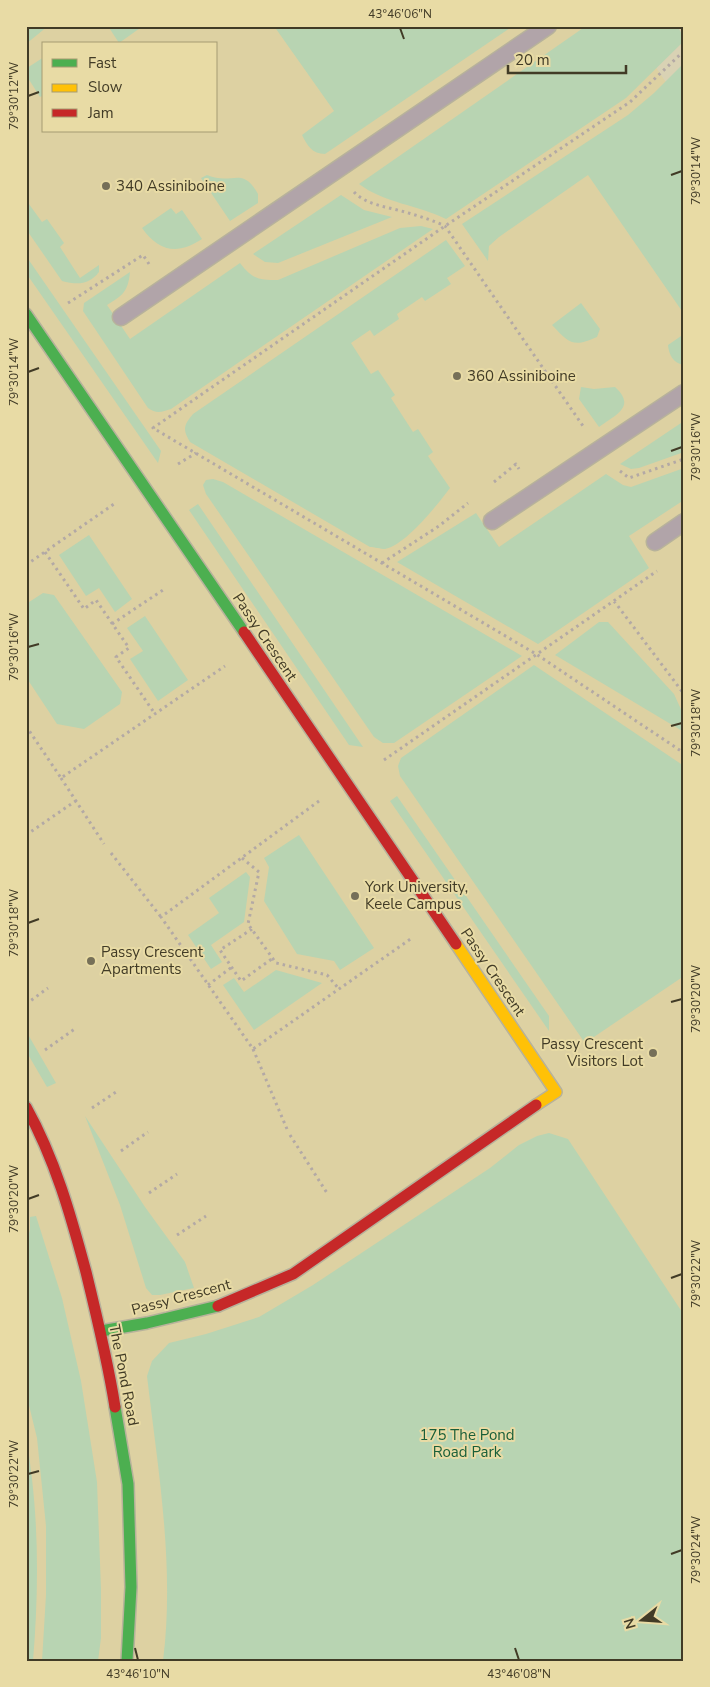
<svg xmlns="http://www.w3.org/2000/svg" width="710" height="1687" viewBox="0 0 710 1687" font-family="'Nunito Sans',sans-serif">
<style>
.built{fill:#ddd1a2;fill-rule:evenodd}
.green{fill:#b8d4b2}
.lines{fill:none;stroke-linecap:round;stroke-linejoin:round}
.lane-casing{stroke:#b7b29b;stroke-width:19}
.fast-casing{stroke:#b7b29b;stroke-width:14}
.slow-casing{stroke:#b7b29b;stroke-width:14}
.jam-casing{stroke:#b7b29b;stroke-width:14}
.path{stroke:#b3a9a5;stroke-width:3;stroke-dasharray:2.5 4;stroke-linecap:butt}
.lane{stroke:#b1a4a9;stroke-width:16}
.fast{stroke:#4caf50;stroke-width:11}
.slow{stroke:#ffc107;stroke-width:11}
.jam{stroke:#c62828;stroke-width:11}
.ticks{fill:none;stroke:#413b26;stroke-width:2}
.poi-dot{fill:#767058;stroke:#e8dba5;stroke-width:2}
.labels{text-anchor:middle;stroke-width:4;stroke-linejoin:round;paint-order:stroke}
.poi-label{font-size:15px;fill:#413b26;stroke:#e8dba5;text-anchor:start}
.street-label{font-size:15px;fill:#413b26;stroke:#e8dba5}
.park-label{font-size:15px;fill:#185e38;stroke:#e8dba5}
.neatline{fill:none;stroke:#413b26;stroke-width:2}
.ticks-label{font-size:12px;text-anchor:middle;fill:#413b26}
</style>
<rect width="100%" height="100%" fill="#d9d2b4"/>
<path class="built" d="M 26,26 L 628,26 L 684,109 L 684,1661 L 26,1661 ZM 44,44 L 216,44 L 216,131 L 44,131 Z"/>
<path class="green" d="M 26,26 L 48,26 L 26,44 Z
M 108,26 L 143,26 L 119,43 Z
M 274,26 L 513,26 L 325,154 C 312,154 307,145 302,135 L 334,111 Z
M 586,26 L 677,26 L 684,37 L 684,41 L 626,98 L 446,219 C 418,205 384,203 359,184 Z
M 44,57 L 44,95 L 40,97 L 28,78 L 27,68 Z
M 684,63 L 684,314 L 588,175 L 499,237 L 489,246 L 488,261 L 462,224 L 628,115 L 654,93 Z
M 207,175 C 233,186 242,165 258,194 L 258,203 L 230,221 L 201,178 Z
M 341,195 L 364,210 L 392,217 L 278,263 L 265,262 L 253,254 Z
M 26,200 L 42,222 L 47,219 L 64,243 L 60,247 L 80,278 L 99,265 L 99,272 C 89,285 77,285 62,281 L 26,229 Z
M 171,208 L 176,214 L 182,210 L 202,239 C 178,255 159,252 142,228 Z
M 421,226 L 433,229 L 171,409 C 162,412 156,414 148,408 L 83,311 L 84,303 L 130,272 C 128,292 123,295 107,305 L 130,339 L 240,263 C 252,279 259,280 278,280 L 400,228 Z
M 446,240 L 465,266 L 447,278 L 451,284 L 425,301 L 422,297 L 397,314 L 399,319 L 374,336 L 370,330 L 351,343 L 371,374 L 378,370 L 395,395 L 391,398 L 413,432 L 418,429 L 433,452 L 428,456 L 450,488 C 438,504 406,545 385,549 C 381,549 374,547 370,547 L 190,442 C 182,429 184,425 193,414 Z
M 26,256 L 161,451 L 158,463 L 26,273 Z
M 581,303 L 600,329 L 597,337 C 573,348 569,343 552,325 Z
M 684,334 L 684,365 C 673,363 669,355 668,345 Z
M 581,387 L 594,389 L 615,387 C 637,407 615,415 599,427 L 579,399 Z
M 684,421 L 684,452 L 639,468 L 631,469 L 620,464 Z
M 684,468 L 684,500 L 629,536 L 649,568 L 538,644 L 397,562 L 476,513 L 499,547 L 606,474 L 623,485 L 631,487 Z
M 213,479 L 223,482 L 522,656 L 394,743 L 383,743 L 374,737 L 206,494 L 203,485 L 206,480 Z
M 198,504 L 363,747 L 349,745 L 189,510 Z
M 89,535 L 132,599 L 115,612 L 99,588 L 86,596 L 59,555 Z
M 43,593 L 54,595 L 122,692 L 120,704 L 84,729 L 57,724 L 26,677 L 26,604 Z
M 145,616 L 188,680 L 158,701 L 130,659 L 143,651 L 127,628 Z
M 599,622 L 608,622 L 674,694 L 684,716 L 684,732 L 555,655 Z
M 534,665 L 684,766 L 684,976 L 585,1043 L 400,776 L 398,766 L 401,758 Z
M 397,796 L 549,1016 L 549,1031 L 390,801 Z
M 299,835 L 374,948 L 340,970 L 334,961 L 297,954 L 264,901 L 269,867 L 264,858 Z
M 246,872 L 250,877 L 244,922 L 211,945 L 222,962 L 211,969 L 188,935 L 219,913 L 209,898 Z
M 276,970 L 322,983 L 254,1030 L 223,985 L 234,978 L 244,992 Z
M 26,1031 L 56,1083 L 47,1087 L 26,1051 Z
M 85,1116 L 145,1207 L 185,1262 L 194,1288 L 160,1295 L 152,1295 L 146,1288 L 120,1205 Z
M 549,1133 L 568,1139 L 684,1315 L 684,1661 L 163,1661 C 175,1566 158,1470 147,1376 L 152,1361 L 169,1343 L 206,1334 L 259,1317 L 313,1285 L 490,1168 L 519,1145 L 537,1136 Z
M 36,1216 L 62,1298 L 81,1381 L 97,1482 L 101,1589 L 101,1638 L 98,1661 L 42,1661 L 46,1595 L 46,1526 L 37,1438 L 26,1393 L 26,1246 L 30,1229 L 30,1217 Z
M 26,1437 C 29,1450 30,1465 32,1479 C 39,1539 38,1601 33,1661 L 26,1661 Z"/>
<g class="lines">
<defs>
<path id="lane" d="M 121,317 L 548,26
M 492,521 L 684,393
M 655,542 L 684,522"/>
<path id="fast" d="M 26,314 L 244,632
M 101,1331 L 147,1323 L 218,1306
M 115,1407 L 128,1484 L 131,1587 L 127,1661"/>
<path id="slow" d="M 456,944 L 556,1092 L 536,1105"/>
<path id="jam" d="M 244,632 L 456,944
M 26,1107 C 55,1159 71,1216 86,1272 C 97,1317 108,1362 115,1407
M 218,1306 L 293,1274 L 536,1105"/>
</defs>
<use href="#lane" class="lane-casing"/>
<use href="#fast" class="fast-casing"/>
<use href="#slow" class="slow-casing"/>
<use href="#jam" class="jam-casing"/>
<path class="path" d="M 684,51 L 630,102 L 445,226 L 153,428 L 536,654 L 684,753
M 354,192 C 366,205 388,207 405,212 C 419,216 432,220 445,226 L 583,426
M 68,303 L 143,255 L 149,264
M 178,464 L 196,453
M 620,471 L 629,478 L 684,459
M 494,482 L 516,464 L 519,469
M 45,552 L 84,609 L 96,600 L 129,648 L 116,657 L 155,714
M 382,563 L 439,526 L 468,503
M 26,565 L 114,504
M 614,601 L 684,694
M 112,624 L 163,590
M 26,726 L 61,778 L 225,666
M 384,760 L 657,571
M 61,778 L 104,844
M 319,801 L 161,917 L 253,1049 L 412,938
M 26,835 L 77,800
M 111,853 L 161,917
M 242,858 L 259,872 L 248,924 L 276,963 L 327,975 L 339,989
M 252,929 L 220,950 L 241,981 L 273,958
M 208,985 L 232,967
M 26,1004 L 48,988
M 253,1049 L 287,1129
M 45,1050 L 76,1028
M 92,1108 L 119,1090
M 290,1135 L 327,1193
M 121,1151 L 148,1132
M 149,1193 L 177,1174
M 177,1235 L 206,1216"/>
<use href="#lane" class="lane"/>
<use href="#fast" class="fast"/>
<use href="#slow" class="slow"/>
<use href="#jam" class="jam"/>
</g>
<path class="ticks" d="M 400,28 L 404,39M 28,96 L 39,92M 671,175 L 682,171M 28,372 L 39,368M 671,451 L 682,447M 28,647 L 39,644M 671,726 L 682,723M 28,923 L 39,919M 671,1002 L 682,999M 28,1199 L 39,1195M 671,1278 L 682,1274M 28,1474 L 39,1471M 671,1554 L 682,1550M 135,1648 L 138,1660M 515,1648 L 519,1660"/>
<g class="poi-dot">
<circle cx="106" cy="186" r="5"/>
<circle cx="457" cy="376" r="5"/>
<circle cx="355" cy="896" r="5"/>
<circle cx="91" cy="961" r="5"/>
<circle cx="653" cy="1053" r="5"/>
</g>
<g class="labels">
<g class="poi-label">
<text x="116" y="191">340 Assiniboine</text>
<text x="467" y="381">360 Assiniboine</text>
<text x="365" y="892">York University,<tspan x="365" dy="17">Keele Campus</tspan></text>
<text x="101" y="957">Passy Crescent<tspan x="101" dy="17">Apartments</tspan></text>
<text x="643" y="1049" text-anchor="end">Passy Crescent<tspan x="643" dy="17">Visitors Lot</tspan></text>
</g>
<g class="street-label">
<text transform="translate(265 637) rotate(56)" y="5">Passy Crescent</text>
<text transform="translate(493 972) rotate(56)" y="5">Passy Crescent</text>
<text transform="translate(181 1297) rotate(-15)" y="5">Passy Crescent</text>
<text transform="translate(124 1375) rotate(79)" y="5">The Pond Road</text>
</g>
<g class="park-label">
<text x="467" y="1440">175 The Pond<tspan x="467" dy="17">Road Park</tspan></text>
</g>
</g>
<rect width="710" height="1687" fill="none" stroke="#e8dba5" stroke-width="55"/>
<rect x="42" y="42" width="175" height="90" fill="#e8dba5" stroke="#a59b72"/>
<rect x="52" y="59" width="25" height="8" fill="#4caf50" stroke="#a59b72"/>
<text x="88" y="68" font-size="15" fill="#413b26">Fast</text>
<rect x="52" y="84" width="25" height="8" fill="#ffc107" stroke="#a59b72"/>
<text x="88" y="92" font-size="15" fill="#413b26">Slow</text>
<rect x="52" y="109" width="25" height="8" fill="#c62828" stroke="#a59b72"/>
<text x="88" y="118" font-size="15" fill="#413b26">Jam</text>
<g transform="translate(642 1620) rotate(253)" stroke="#e8dba5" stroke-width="4" paint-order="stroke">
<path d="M0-4L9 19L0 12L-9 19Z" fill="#413b26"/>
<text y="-8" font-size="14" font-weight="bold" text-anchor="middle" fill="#413b26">N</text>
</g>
<path d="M508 65v8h118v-8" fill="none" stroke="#413b26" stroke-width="2.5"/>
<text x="515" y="65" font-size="15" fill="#413b26" stroke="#e8dba5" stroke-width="4" paint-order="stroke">20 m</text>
<rect x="28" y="28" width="654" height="1632" class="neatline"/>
<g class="ticks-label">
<text x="400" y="18">43°46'06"N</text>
<text transform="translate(14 96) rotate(-90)" y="4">79°30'12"W</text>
<text transform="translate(696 171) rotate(-90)" y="4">79°30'14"W</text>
<text transform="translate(14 372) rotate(-90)" y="4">79°30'14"W</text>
<text transform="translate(696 447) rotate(-90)" y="4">79°30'16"W</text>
<text transform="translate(14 647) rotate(-90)" y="4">79°30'16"W</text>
<text transform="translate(696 723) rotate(-90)" y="4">79°30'18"W</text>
<text transform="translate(14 923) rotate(-90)" y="4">79°30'18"W</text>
<text transform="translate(696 999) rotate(-90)" y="4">79°30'20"W</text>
<text transform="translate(14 1199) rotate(-90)" y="4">79°30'20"W</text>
<text transform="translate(696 1274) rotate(-90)" y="4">79°30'22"W</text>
<text transform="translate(14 1474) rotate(-90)" y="4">79°30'22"W</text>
<text transform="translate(696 1550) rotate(-90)" y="4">79°30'24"W</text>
<text x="138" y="1678">43°46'10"N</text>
<text x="519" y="1678">43°46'08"N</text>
</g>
</svg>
